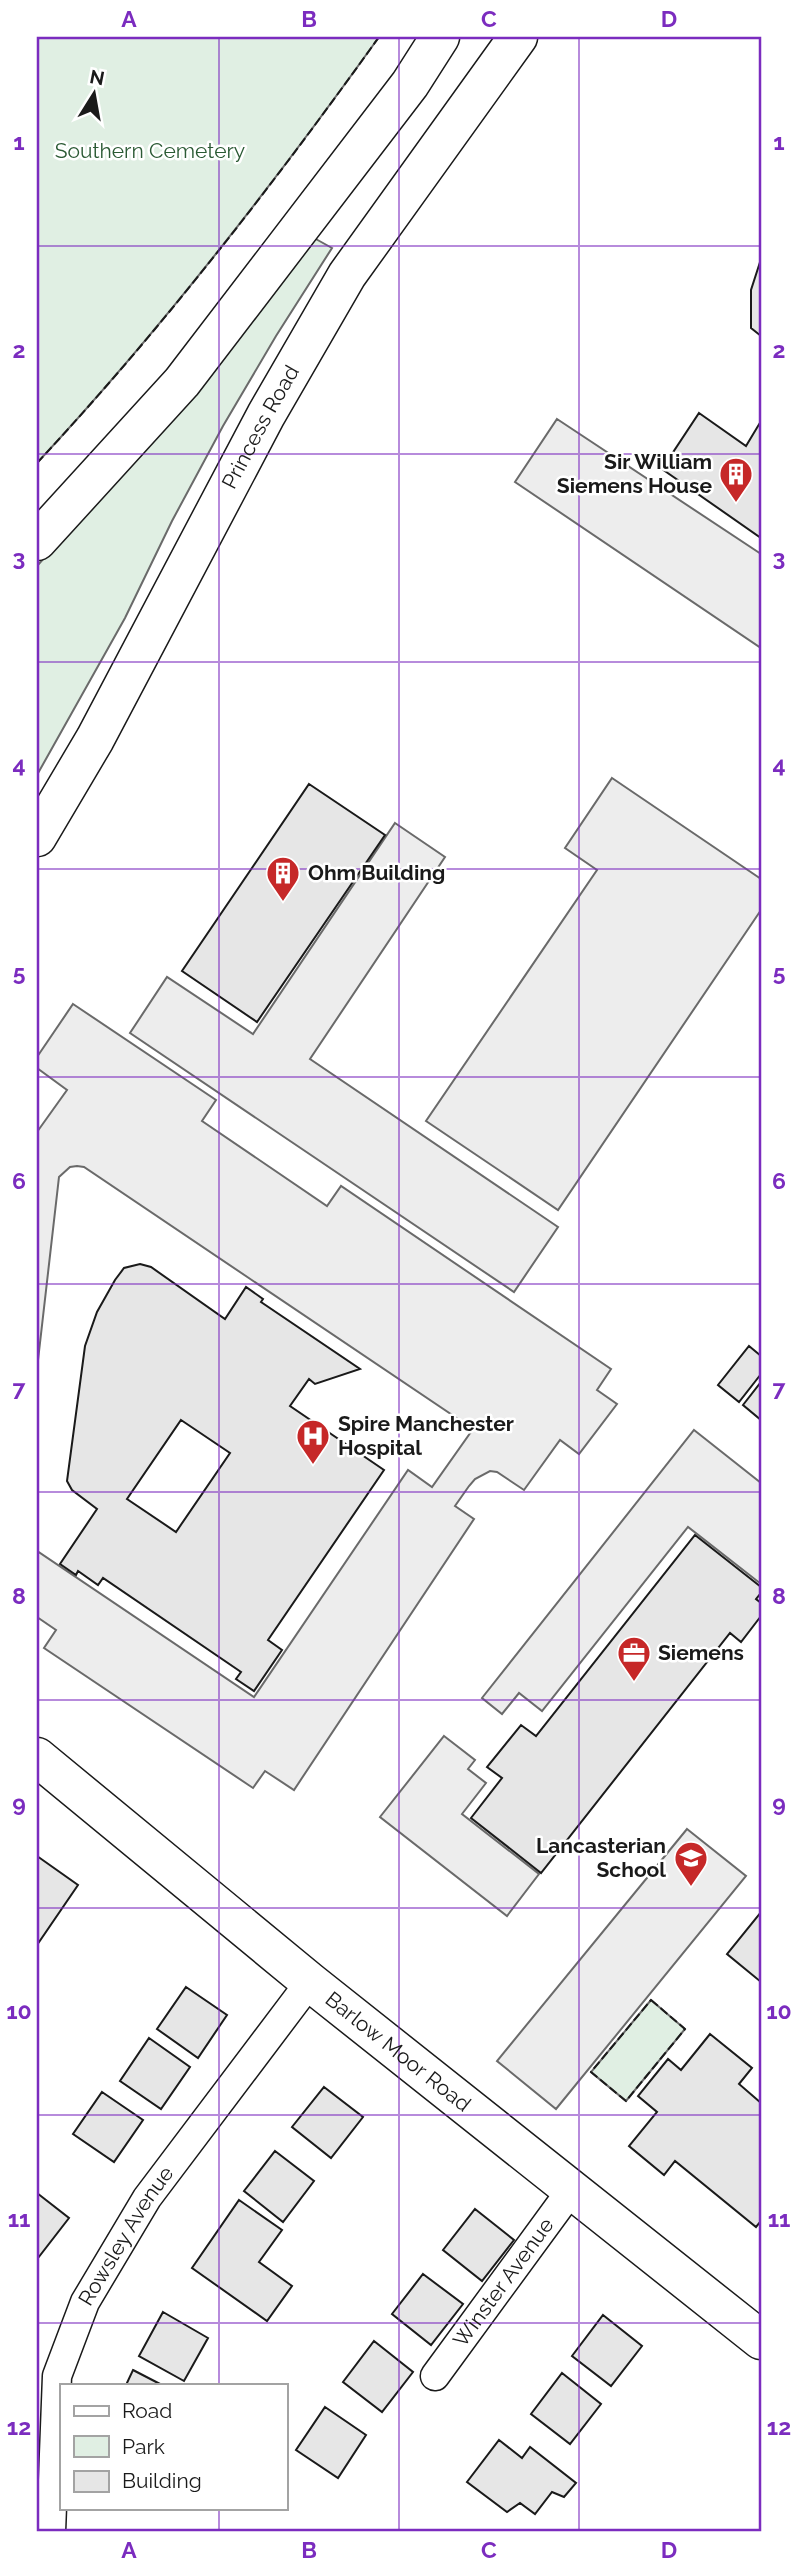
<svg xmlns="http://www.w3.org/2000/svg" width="798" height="2569" viewBox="0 0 798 2569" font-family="Raleway,sans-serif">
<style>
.green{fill:#e0efe3;stroke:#6a6a6a;stroke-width:2}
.parking{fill:#ededed;stroke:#6a6a6a;stroke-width:2}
.building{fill:#e6e6e6;stroke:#1a1a1a;stroke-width:2;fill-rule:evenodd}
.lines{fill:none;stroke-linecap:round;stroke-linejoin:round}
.minor-casing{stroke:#1a1a1a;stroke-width:31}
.primary-casing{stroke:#1a1a1a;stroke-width:41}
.trunk-casing{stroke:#1a1a1a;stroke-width:41}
.minor{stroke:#fff;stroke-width:28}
.primary{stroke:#fff;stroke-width:38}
.trunk{stroke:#fff;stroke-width:38}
.fence{stroke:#1a1a1a;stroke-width:2;stroke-dasharray:9 3.5;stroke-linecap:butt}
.grid{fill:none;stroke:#7b2cbf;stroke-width:2;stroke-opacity:0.55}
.labels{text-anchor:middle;stroke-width:5;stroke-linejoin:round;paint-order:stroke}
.park-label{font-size:21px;fill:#2b5a34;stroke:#fff}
.street-label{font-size:21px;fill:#1a1a1a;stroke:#fff}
.poi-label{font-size:21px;font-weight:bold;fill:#1a1a1a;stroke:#fff;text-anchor:start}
.neatline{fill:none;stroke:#7b2cbf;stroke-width:2.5}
.grid-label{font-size:23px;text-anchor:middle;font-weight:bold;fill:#7b2cbf}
</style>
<rect width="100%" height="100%" fill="#fff"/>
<path class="green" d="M 37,37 L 379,37 C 273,185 161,330 37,463 Z
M 314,238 L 332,248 L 276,336 L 223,426 L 172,521 L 125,618 L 37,775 L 37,566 L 138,453 Z
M 651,2000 L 685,2029 L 626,2101 L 591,2072 Z"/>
<path class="parking" d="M 557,419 L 761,554 L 761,648 L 515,482 Z
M 612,778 L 761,879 L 761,910 L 558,1210 L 426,1121 L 597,870 L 565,848 Z
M 395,823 L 445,857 L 310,1059 L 558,1227 L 514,1292 L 130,1033 L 167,977 L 253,1034 Z
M 73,1004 L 216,1100 L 202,1121 L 327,1206 L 341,1186 L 611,1369 L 597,1390 L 617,1404 L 579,1454 L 560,1440 L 524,1490 L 497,1472 L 490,1471 L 475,1479 L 469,1486 L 455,1506 L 474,1519 L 294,1790 L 265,1771 L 253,1788 L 44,1648 L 56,1630 L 37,1617 L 37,1551 L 254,1697 L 408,1470 L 432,1487 L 473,1429 L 84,1167 L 77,1166 L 70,1167 L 59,1177 L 37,1369 L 37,1132 L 67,1090 L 37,1068 L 37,1057 Z
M 694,1430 L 761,1483 L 761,1584 L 688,1527 L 542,1711 L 519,1693 L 502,1714 L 482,1698 Z
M 444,1736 L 475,1760 L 468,1769 L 486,1783 L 462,1814 L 539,1874 L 507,1916 L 380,1817 Z
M 687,1829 L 746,1876 L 556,2109 L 497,2061 Z"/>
<path class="building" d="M 761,259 L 761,336 L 751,328 L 751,290 Z
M 699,413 L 746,446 L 761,421 L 761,538 L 662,469 Z
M 309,784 L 385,835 L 257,1022 L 182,971 Z
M 140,1264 L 151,1267 L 225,1319 L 246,1287 L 263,1299 L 261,1302 L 360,1369 L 315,1384 L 309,1379 L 290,1406 L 384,1470 L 268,1640 L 282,1650 L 254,1691 L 236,1679 L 241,1672 L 103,1578 L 98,1585 L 78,1571 L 76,1575 L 60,1564 L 97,1509 L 72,1490 L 67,1481 L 85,1346 L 97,1312 L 115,1280 L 124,1268 ZM 181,1420 L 230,1453 L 176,1532 L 127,1499 Z
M 749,1346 L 761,1356 L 761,1374 L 739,1402 L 718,1385 Z
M 761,1382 L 761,1420 L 743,1405 Z
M 695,1535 L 761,1587 L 761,1593 L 756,1599 L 761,1603 L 761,1616 L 741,1642 L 730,1633 L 541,1873 L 471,1818 L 502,1778 L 487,1767 L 521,1725 L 536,1736 Z
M 37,1856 L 78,1885 L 37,1945 Z
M 761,1912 L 761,1982 L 727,1954 Z
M 186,1987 L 227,2015 L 198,2058 L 157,2029 Z
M 710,2034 L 752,2068 L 739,2084 L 761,2103 L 761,2221 L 756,2227 L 675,2161 L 664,2175 L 629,2146 L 657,2112 L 638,2096 L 668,2059 L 681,2070 Z
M 149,2038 L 190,2067 L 161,2109 L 120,2081 Z
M 324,2087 L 363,2117 L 331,2158 L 292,2127 Z
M 102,2092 L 143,2120 L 114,2162 L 73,2134 Z
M 275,2151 L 314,2181 L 283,2222 L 244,2191 Z
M 37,2193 L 69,2218 L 38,2258 L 37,2257 Z
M 239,2200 L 282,2230 L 259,2262 L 292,2286 L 267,2321 L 192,2268 Z
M 475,2209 L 514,2240 L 482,2281 L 443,2250 Z
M 423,2274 L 463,2304 L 431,2345 L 392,2314 Z
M 163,2312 L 208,2338 L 184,2381 L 139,2356 Z
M 603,2315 L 642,2346 L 611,2386 L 572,2356 Z
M 374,2341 L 413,2372 L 382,2412 L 343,2382 Z
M 133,2370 L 162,2385 L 126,2385 Z
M 562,2373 L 601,2404 L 570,2444 L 531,2414 Z
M 325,2407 L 366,2435 L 338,2478 L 296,2450 Z
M 499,2440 L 522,2458 L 530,2447 L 576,2483 L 564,2497 L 552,2492 L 535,2514 L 520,2503 L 507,2512 L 467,2482 Z"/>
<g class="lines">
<defs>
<g id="minor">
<path id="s1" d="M 435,2376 L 572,2189"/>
<path id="s2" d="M 51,2532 L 57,2376 L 85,2302 L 147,2198 L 310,1982"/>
</g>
<g id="primary">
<path id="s3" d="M 37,1757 L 310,1982 L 761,2340"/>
</g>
<g id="trunk">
<path d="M 37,541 L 182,382 L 410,84 L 440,37"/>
<path id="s4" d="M 37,837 L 95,739 L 266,415 L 347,275 L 518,37"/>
</g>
</defs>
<use href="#minor" class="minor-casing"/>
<use href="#primary" class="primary-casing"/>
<use href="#trunk" class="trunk-casing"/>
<use href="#minor" class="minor"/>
<use href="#primary" class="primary"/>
<use href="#trunk" class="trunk"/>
<path class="fence" d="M 37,463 C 161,330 273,185 379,37
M 651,2000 L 685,2029 L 626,2101 L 591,2072 Z"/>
</g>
<path class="grid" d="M 219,37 L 219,2385M 399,37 L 399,2532M 579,37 L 579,2532M 37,246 L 761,246M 37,454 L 761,454M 37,662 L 761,662M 37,869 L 761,869M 37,1077 L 761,1077M 37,1284 L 761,1284M 37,1492 L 761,1492M 37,1700 L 761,1700M 37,1908 L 761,1908M 37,2115 L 761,2115M 37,2323 L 761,2323M 219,2508 L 219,2532"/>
<defs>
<symbol id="building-pin" viewBox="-11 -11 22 30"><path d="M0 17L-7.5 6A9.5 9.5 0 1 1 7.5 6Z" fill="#c62828" stroke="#fff"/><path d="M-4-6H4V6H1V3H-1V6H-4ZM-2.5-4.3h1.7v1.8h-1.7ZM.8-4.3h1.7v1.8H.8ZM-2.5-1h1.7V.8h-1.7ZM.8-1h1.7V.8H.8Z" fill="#fff"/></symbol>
<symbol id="hospital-pin" viewBox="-11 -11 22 30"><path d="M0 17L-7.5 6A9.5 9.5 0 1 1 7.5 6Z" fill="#c62828" stroke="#fff"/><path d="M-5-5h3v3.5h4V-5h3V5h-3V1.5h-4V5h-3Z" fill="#fff"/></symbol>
<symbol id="office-pin" viewBox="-11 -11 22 30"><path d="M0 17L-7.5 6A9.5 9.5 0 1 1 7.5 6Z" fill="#c62828" stroke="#fff"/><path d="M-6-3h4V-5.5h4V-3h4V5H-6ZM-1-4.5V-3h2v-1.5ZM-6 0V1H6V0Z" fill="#fff"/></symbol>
<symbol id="school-pin" viewBox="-11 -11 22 30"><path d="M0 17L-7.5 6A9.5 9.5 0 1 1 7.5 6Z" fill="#c62828" stroke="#fff"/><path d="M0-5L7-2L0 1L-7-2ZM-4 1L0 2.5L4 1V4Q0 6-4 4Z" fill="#fff"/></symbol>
</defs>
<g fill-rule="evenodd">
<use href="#building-pin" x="717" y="455" width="38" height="52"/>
<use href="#building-pin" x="264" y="854" width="38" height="52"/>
<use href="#hospital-pin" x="294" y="1417" width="38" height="52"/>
<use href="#office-pin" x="615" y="1634" width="38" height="52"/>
<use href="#school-pin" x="672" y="1839" width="38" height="52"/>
</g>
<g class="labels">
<g class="park-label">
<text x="150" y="158">Southern Cemetery</text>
</g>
<g class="street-label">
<text dy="7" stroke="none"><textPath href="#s4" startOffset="467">Princess Road</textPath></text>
<text dy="7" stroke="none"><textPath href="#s3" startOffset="466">Barlow Moor Road</textPath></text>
<text dy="7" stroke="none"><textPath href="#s2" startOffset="313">Rowsley Avenue</textPath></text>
<text dy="7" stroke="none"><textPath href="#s1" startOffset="116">Winster Avenue</textPath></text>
</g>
<g class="poi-label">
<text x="712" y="469" text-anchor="end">Sir William<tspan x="712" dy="24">Siemens House</tspan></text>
<text x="308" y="880">Ohm Building</text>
<text x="338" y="1431">Spire Manchester<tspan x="338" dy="24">Hospital</tspan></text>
<text x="658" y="1660">Siemens</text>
<text x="666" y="1853" text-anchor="end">Lancasterian<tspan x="666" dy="24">School</tspan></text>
</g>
</g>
<rect width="798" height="2569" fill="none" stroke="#ffffff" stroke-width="77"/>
<rect x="60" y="2384" width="228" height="126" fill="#ffffff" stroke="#a3a3a3" stroke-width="2"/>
<rect x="74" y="2406" width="35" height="10" fill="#ffffff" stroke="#a3a3a3" stroke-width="2"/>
<text x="122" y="2418" font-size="21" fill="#1a1a1a">Road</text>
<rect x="74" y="2436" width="35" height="21" fill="#e0efe3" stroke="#a3a3a3" stroke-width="2"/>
<text x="122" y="2454" font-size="21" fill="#1a1a1a">Park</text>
<rect x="74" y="2471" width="35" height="21" fill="#e6e6e6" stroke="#a3a3a3" stroke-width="2"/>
<text x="122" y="2488" font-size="21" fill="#1a1a1a">Building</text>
<g transform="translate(94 94) rotate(11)" stroke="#ffffff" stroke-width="5" paint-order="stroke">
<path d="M0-5L12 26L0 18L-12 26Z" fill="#1a1a1a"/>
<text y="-10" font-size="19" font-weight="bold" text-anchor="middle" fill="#1a1a1a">N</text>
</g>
<rect x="38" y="38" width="722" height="2492" class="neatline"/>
<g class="grid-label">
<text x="129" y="27">A</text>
<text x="309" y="27">B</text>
<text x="489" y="27">C</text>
<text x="669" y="27">D</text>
<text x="19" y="150">1</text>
<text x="779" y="150">1</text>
<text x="19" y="358">2</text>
<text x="779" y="358">2</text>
<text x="19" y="566">3</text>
<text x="779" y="566">3</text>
<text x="19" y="773">4</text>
<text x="779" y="773">4</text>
<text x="19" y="981">5</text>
<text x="779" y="981">5</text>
<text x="19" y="1189">6</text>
<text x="779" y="1189">6</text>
<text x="19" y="1396">7</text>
<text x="779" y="1396">7</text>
<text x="19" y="1604">8</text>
<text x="779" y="1604">8</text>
<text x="19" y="1812">9</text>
<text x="779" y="1812">9</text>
<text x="19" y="2019">10</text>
<text x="779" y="2019">10</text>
<text x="19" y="2227">11</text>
<text x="779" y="2227">11</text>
<text x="19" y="2435">12</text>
<text x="779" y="2435">12</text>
<text x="129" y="2558">A</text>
<text x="309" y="2558">B</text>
<text x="489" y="2558">C</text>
<text x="669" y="2558">D</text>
</g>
</svg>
